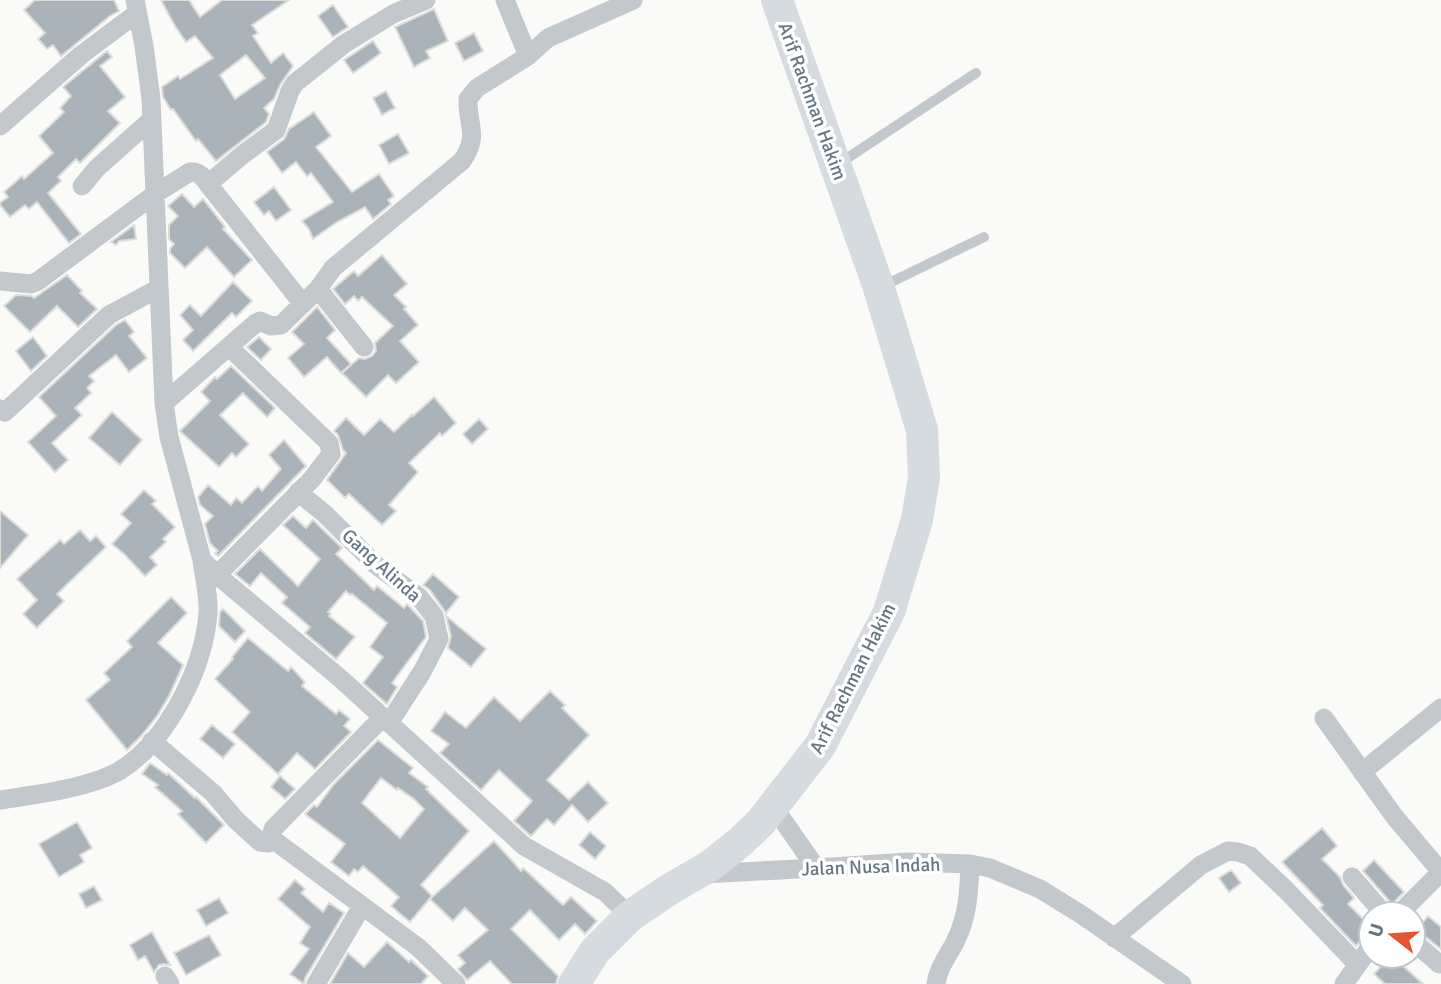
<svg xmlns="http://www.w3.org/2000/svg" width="1441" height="984" viewBox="0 0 1441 984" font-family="Signika,sans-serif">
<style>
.building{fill:#aab3b9;stroke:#dcdcda;stroke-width:2;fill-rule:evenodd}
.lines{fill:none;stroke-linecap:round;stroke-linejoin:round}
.lane{stroke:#c3c8cc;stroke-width:10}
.street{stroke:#c3c8cc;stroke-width:19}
.primary{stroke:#d6dbdf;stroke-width:32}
.labels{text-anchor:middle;stroke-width:7;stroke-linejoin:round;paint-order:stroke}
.street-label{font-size:19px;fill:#657683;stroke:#fff}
</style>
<rect width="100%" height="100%" fill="#fafaf8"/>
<path class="building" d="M 35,0 L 114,0 L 119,11 L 110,16 L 61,56 L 53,45 L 47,49 L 38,39 L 45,33 L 24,10 Z
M 161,0 L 189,0 L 200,17 L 222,0 L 289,0 L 252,25 L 258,33 L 253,36 L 271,63 L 283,53 L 293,66 L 280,85 L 274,99 L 264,108 L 269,114 L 266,122 L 216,161 L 198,139 L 196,141 L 173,109 L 171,110 L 163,97 L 162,87 L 178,76 L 180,79 L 213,58 L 195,36 L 186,42 L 175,26 ZM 246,55 L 265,78 L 235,99 L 220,75 Z
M 333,5 L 348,27 L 333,37 L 318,16 Z
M 434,9 L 448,41 L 426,51 L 430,58 L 414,67 L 395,27 Z
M 474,33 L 483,51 L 464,61 L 455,43 Z
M 373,41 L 381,53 L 353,73 L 344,60 Z
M 107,51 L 112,57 L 100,66 L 125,97 L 108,111 L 120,123 L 80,163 L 76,159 L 58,177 L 61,181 L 48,193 L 81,234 L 69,243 L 37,202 L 29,209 L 25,205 L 10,217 L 0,205 L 0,203 L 8,197 L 4,192 L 22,176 L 24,179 L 53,153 L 39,136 L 64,112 L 60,108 L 71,96 L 63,87 Z
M 386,91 L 395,108 L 382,115 L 373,98 Z
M 314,112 L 331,136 L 316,147 L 352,192 L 379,174 L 394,196 L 388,200 L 391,204 L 373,219 L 365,207 L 337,222 L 313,239 L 309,229 L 302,221 L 333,202 L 311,173 L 307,176 L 296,162 L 282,173 L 267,152 L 284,139 L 289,129 Z
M 398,134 L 409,153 L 389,164 L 379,145 Z
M 274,187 L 291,210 L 276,221 L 269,211 L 264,215 L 254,202 Z
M 182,194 L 194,207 L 203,199 L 225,227 L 223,229 L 252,260 L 234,277 L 207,247 L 185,268 L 170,253 L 170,249 L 174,244 L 169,239 L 169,225 L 178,216 L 168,206 Z
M 134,225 L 136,239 L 119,241 L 116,245 L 111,242 Z
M 382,255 L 407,284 L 394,295 L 406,307 L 404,309 L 418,325 L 400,341 L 419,362 L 396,383 L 388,375 L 366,397 L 342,373 L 359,358 L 365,359 L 372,356 L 376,351 L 375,343 L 393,326 L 362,297 L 358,301 L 354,296 L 345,304 L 333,289 L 354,271 L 358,276 Z
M 67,275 L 82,291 L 80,293 L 97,309 L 78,327 L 57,306 L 30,332 L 4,306 L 16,295 L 32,296 L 34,298 Z
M 233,282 L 252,301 L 236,317 L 232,313 L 193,351 L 183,340 L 193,330 L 180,315 L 190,305 L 201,316 Z
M 317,307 L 335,330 L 327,338 L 351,364 L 341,373 L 327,357 L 304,377 L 288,358 L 304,344 L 292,332 Z
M 125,320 L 134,332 L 129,336 L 147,358 L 129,372 L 116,355 L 89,376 L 94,381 L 87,388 L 91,393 L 75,408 L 82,415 L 52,443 L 68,460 L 55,472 L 28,442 L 56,416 L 39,397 L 116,325 Z
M 33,337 L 47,356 L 31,371 L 16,351 Z
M 259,337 L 271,349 L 261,360 L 247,347 Z
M 231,366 L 275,408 L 267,417 L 243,393 L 220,415 L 249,444 L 236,457 L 232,453 L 219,467 L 180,431 L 210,401 L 201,392 L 215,377 L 217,379 Z
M 434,397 L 456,423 L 442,436 L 440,433 L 409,463 L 418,472 L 389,505 L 396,511 L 382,525 L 349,494 L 345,498 L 327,480 L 346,453 L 343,450 L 338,435 L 334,431 L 346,418 L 364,435 L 380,419 L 394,432 L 412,415 L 413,416 Z
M 112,412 L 142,440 L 120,465 L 89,438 Z
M 479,419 L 488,429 L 472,444 L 463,434 Z
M 284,440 L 306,466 L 218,556 L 215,553 L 218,551 L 210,543 L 205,524 L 213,516 L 200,505 L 198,497 L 208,485 L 231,505 L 236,498 L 242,503 L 258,486 L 262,491 L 281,469 L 269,455 Z
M 144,490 L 156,501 L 152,504 L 175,527 L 163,539 L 166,542 L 150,557 L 157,565 L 145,576 L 123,553 L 112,544 L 131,523 L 121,514 Z
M 0,511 L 28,535 L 0,568 Z
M 293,516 L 306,528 L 313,520 L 342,548 L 336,554 L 374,590 L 377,586 L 404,608 L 407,604 L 423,621 L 426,637 L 392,683 L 397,687 L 387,704 L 363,683 L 383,657 L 370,647 L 387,623 L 352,594 L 350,595 L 346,591 L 328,612 L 331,614 L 329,616 L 355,637 L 336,659 L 305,633 L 310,627 L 282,603 L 287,597 L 261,573 L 250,586 L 235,574 L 260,549 L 298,586 L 320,559 L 283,525 Z
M 80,530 L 90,541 L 96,536 L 106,547 L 57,594 L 64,601 L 37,628 L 23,614 L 37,600 L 17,579 L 60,540 L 64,544 Z
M 433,574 L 459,597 L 446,613 L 429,589 L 423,585 Z
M 171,597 L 187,613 L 158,643 L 183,665 L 169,696 L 157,716 L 141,736 L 127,750 L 86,700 L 110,680 L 104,673 L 132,647 L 127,641 Z
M 223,609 L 245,631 L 235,642 L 219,626 L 220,612 Z
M 446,616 L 486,649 L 471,667 L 448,648 L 451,636 Z
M 248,638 L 288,671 L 291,667 L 305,682 L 302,686 L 336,714 L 339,710 L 350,719 L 344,726 L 351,732 L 315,769 L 297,753 L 278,774 L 232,732 L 250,712 L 215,679 L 233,659 L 232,657 Z
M 550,691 L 565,705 L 562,708 L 589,735 L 547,780 L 569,800 L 588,782 L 608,803 L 588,822 L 572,805 L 554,825 L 547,819 L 531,836 L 514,821 L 532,801 L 499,770 L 481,790 L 440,753 L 449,744 L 431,731 L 445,712 L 466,728 L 494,697 L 520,721 Z
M 212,725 L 235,744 L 223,758 L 200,739 Z
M 378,740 L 413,768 L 409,773 L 428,787 L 426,789 L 469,831 L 421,885 L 432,896 L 410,922 L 391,906 L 399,897 L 363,866 L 358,872 L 354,869 L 349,876 L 331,862 L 345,844 L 305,814 L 314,805 L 317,807 L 334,784 ZM 381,778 L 397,790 L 398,788 L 414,799 L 424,809 L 400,838 L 362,803 Z
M 150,763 L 167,775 L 168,773 L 195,798 L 196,797 L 224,825 L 206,843 L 178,814 L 182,811 L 155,787 L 158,785 L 142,774 Z
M 280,776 L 295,789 L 285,799 L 271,787 Z
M 77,822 L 92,848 L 80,855 L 84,862 L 59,877 L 39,844 Z
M 1322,828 L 1337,846 L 1322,859 L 1340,877 L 1343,885 L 1354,898 L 1348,904 L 1371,927 L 1371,934 L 1365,935 L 1356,946 L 1320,908 L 1323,905 L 1282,862 Z
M 590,832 L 606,846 L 595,859 L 579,845 Z
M 494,841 L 521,871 L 523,868 L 563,905 L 571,897 L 597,921 L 585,934 L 575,924 L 559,940 L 530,910 L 511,929 L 558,976 L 556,984 L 512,984 L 490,961 L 467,980 L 458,969 L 465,963 L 458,955 L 488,930 L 465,908 L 453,921 L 430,899 Z
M 1374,860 L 1404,892 L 1392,904 L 1363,871 Z
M 1231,870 L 1241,883 L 1229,892 L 1219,878 Z
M 295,880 L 305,889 L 301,893 L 323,912 L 329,903 L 344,913 L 305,978 L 304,984 L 290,974 L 309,949 L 300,943 L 310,927 L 278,899 Z
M 94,886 L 102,900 L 86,908 L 79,894 Z
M 219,898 L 228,913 L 206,926 L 197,910 Z
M 1428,916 L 1441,927 L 1441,949 L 1417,930 Z
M 152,932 L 170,965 L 164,964 L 159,965 L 154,972 L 145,956 L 138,960 L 130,945 Z
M 209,935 L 221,955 L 186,975 L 174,953 Z
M 387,942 L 409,962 L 411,960 L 428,976 L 421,984 L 330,984 L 348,953 L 364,967 Z
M 1390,956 L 1392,956 L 1423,984 L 1385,984 L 1374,974 Z"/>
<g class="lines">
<path class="lane" d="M 840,163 L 976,73
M 883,286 L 984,237"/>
<path class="street" d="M 135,0 L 144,46 L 151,99 L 164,403 L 169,437 L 202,560 L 217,575 L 341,679 L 524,846 L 605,892 L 630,916
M 505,0 L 528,56
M 0,126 L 81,55 L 137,13
M 208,184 L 241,156 L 276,130 L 290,91 L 295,83 L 304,76 L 344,44 L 393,14 L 426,0
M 82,186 L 97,168 L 151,120
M 0,281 L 31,284 L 38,281 L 155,194 L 190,172 C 199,171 203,177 208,184 L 303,304
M 318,289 L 364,347
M 164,403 L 256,323 L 260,321 L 271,326 L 281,325 L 318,289 L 333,268 L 462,161 C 480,135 467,125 468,99 L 477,88 L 528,56 L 548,38 L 633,0
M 0,409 L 5,412 L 109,315 L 159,288
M 298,492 L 325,514 L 376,565 L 419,597 L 434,616 L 439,639 L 422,672 L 389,723
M 217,575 L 312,479 L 331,454 L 329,443 L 229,347
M 383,717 L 273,829 L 271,838 L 419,948 L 456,984
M 1324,718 L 1394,816 L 1441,872
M 152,741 L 213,793 L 235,819 L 260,842 L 269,843 L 274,841
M 1362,772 L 1441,708
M 0,800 C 34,795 89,788 119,771 C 167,742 204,668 208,613 C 209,596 204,577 202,560
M 773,806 L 816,868
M 703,874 L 816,868 L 908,862 L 970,864 L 990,868 L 1040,889 L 1082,915 L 1182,984
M 1352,877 L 1384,914
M 1399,914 L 1441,872
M 1114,938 L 1201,865 L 1228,851 L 1238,852 L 1250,856 L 1286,890 L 1357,964
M 1413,941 L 1439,964
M 165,976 L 170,984
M 316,984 L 362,906
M 936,984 C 938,967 949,955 956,940 C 968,916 969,890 970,864
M 1344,984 L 1371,946"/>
<path class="primary" d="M 574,984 L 595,951 L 630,916 L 670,889 L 710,866 L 740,842 L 761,822 L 820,746 L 889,612 L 917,520 L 924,477 L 922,430 L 879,288 L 777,0"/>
</g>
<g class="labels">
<g class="street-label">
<text transform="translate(813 101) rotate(70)" y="7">Arif Rachman Hakim</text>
<text transform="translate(382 565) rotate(42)" y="7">Gang Alinda</text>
<text transform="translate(852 678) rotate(-63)" y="7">Arif Rachman Hakim</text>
<text transform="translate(871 866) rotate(-2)" y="7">Jalan Nusa Indah</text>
</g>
</g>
<g transform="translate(1392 935) rotate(287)"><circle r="33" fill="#ffffff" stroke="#c1c8cd" stroke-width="2"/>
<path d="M0-5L12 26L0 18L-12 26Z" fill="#e4572e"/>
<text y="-10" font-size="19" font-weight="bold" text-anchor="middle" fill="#657683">U</text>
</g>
</svg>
